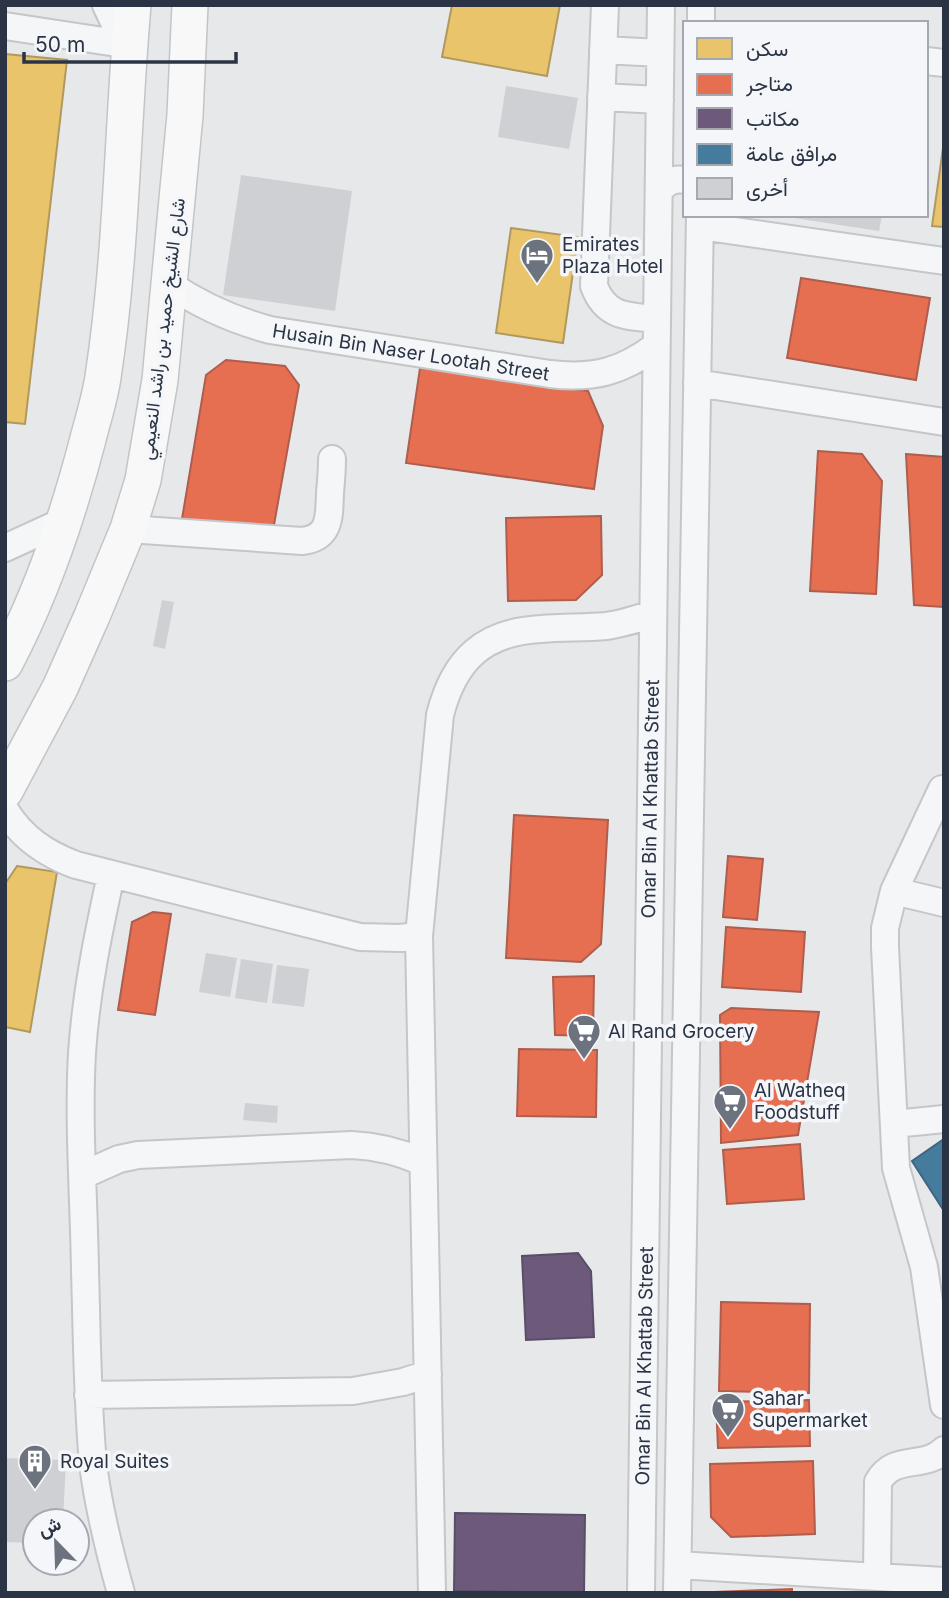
<svg xmlns="http://www.w3.org/2000/svg" width="949" height="1598" viewBox="0 0 949 1598" font-family="Inter,Vazirmatn,sans-serif">
<style>
.homes{fill:#e9c46a;stroke:#b0995f;stroke-width:2}
.shops{fill:#e76f51;stroke:#af5d4d;stroke-width:2}
.offices{fill:#6d597a;stroke:#594e6a;stroke-width:2}
.public{fill:#457b9d;stroke:#3d6683;stroke-width:2}
.building{fill:#ced0d3}
.lines{fill:none;stroke-linecap:round;stroke-linejoin:round}
.minor-casing{stroke:#c4c6c8;stroke-width:30}
.major-casing{stroke:#c2c5c8;stroke-width:38}
.minor{stroke:#f5f6f7;stroke-width:26}
.major{stroke:#f8f8f8;stroke-width:35}
.labels{text-anchor:middle;stroke-width:7;stroke-linejoin:round;paint-order:stroke}
.poi-label{font-size:19px;fill:#2b3445;stroke:#f4f6f9;text-anchor:start}
.street-label{font-size:19px;fill:#2b3445;stroke:#f4f6f9}
</style>
<rect width="100%" height="100%" fill="#e6e8ea"/>
<path class="homes" d="M 452,5 L 560,5 L 547,76 L 442,57 Z
M 5,54 L 67,60 L 25,424 L 5,422 Z
M 944,141 L 944,227 L 932,226 Z
M 511,228 L 578,237 L 563,343 L 496,333 Z
M 17,866 L 57,872 L 30,1032 L 5,1027 L 5,884 Z"/>
<path class="shops" d="M 801,278 L 930,298 L 916,380 L 787,358 Z
M 226,360 L 285,366 L 299,385 L 272,536 L 180,531 L 206,375 Z
M 420,368 L 588,391 L 603,426 L 594,489 L 406,463 Z
M 818,451 L 862,454 L 882,481 L 876,594 L 810,591 Z
M 906,454 L 944,457 L 943,607 L 914,605 Z
M 601,516 L 602,575 L 576,600 L 508,601 L 506,518 Z
M 514,815 L 608,820 L 601,944 L 581,962 L 506,958 Z
M 728,856 L 763,859 L 757,920 L 723,917 Z
M 153,912 L 171,914 L 155,1015 L 118,1010 L 132,922 Z
M 726,927 L 805,932 L 801,992 L 722,987 Z
M 594,976 L 593,1036 L 555,1035 L 553,977 Z
M 731,1008 L 819,1012 L 798,1135 L 721,1143 L 720,1015 Z
M 519,1049 L 597,1050 L 596,1117 L 517,1116 Z
M 800,1144 L 804,1199 L 727,1204 L 723,1150 Z
M 721,1302 L 810,1304 L 809,1393 L 719,1391 Z
M 809,1400 L 810,1446 L 718,1448 L 716,1402 Z
M 813,1461 L 815,1534 L 731,1537 L 711,1517 L 710,1464 Z
M 792,1589 L 792,1593 L 715,1593 L 715,1592 Z"/>
<path class="offices" d="M 578,1253 L 591,1271 L 594,1337 L 526,1340 L 522,1256 Z
M 455,1513 L 585,1515 L 584,1593 L 454,1591 Z"/>
<path class="public" d="M 944,1139 L 944,1211 L 912,1161 Z"/>
<path class="building" d="M 506,86 L 578,98 L 569,149 L 498,137 Z
M 241,175 L 352,191 L 335,311 L 223,295 Z
M 789,215 L 882,215 L 879,231 L 788,217 Z
M 162,600 L 174,602 L 165,649 L 153,646 Z
M 206,953 L 237,958 L 230,997 L 199,992 Z
M 241,959 L 273,964 L 267,1003 L 235,998 Z
M 277,965 L 309,969 L 304,1007 L 272,1003 Z
M 245,1103 L 278,1106 L 277,1123 L 243,1120 Z
M 5,1458 L 66,1460 L 63,1521 L 35,1521 L 35,1543 L 5,1542 Z"/>
<g class="lines">
<defs>
<path id="minor" d="M 106,5 L 114,22 L 130,45
M 605,5 L 594,286 C 606,318 628,316 657,319
M 701,5 L 701,23
M 5,26 L 130,45
M 603,50 L 660,53
M 926,61 L 944,63
M 601,97 L 660,100
M 659,191 C 666,182 674,178 685,180
M 700,226 L 944,261
M 169,284 C 201,306 233,320 270,330 L 550,374 C 594,379 621,372 656,346
M 697,383 L 944,422
M 128,529 L 302,541 C 331,538 329,516 330,493 C 331,482 332,470 332,459
M 5,548 L 64,521
M 942,789 L 894,891 L 885,928 L 885,947 L 896,1168 L 924,1267 L 944,1405
M 5,810 C 22,838 46,854 76,865 L 360,937 L 399,938 L 419,936
M 111,875 C 98,934 86,993 82,1053 C 78,1125 84,1199 85,1271 C 87,1335 87,1399 93,1463 C 98,1507 109,1550 121,1593
M 894,891 L 944,903
M 894,1124 L 944,1119
M 83,1175 L 119,1159 L 138,1155 L 352,1145 C 378,1146 400,1152 423,1162
M 88,1395 L 353,1391 L 403,1382 L 428,1374
M 678,1565 L 944,1581
M 877,1577 L 878,1482 C 894,1453 924,1470 944,1450
M 432,1593 L 419,936 L 440,715 C 454,660 483,632 541,629 C 562,627 584,628 606,626 C 622,624 637,619 652,614
M 641,1593 L 661,5
M 677,1593 L 700,215"/>
<path id="major" d="M 5,663 C 42,593 68,516 88,439 C 93,419 100,398 103,377 C 122,253 122,130 133,5
M 5,791 L 60,688 L 92,616 L 128,529 L 143,480 L 160,380 L 169,284 L 185,115 L 190,5"/>
</defs>
<use href="#minor" class="minor-casing"/>
<use href="#major" class="major-casing"/>
<use href="#minor" class="minor"/>
<use href="#major" class="major"/>
</g>
<defs>
<symbol id="hotel-pin" viewBox="-11 -11 22 30"><path d="M0 17L-7.5 6A9.5 9.5 0 1 1 7.5 6Z" fill="#6c737f" stroke="#f4f6f9"/><path d="M-6-4.5h1.5V1H6V5H4.5V3h-9V5H-6ZM-4 0a1.8 1.8 0 1 1 3.6 0ZM.5 0V-2.5h3Q6-2.5 6 0Z" fill="#fff"/></symbol>
<symbol id="supermarket-pin" viewBox="-11 -11 22 30"><path d="M0 17L-7.5 6A9.5 9.5 0 1 1 7.5 6Z" fill="#6c737f" stroke="#f4f6f9"/><path d="M-6-5.5h2.5l.6 2H6L4.5 2H-2.5L-4.4-4H-6ZM-1.5 3.2a1.3 1.3 0 1 0 .1 0ZM3 3.2a1.3 1.3 0 1 0 .1 0Z" fill="#fff"/></symbol>
<symbol id="building-pin" viewBox="-11 -11 22 30"><path d="M0 17L-7.5 6A9.5 9.5 0 1 1 7.5 6Z" fill="#6c737f" stroke="#f4f6f9"/><path d="M-4-6H4V6H1V3H-1V6H-4ZM-2.5-4.3h1.7v1.8h-1.7ZM.8-4.3h1.7v1.8H.8ZM-2.5-1h1.7V.8h-1.7ZM.8-1h1.7V.8H.8Z" fill="#fff"/></symbol>
</defs>
<g fill-rule="evenodd">
<use href="#hotel-pin" x="518" y="236" width="38" height="52"/>
<use href="#supermarket-pin" x="565" y="1012" width="38" height="52"/>
<use href="#supermarket-pin" x="711" y="1082" width="38" height="52"/>
<use href="#supermarket-pin" x="709" y="1390" width="38" height="52"/>
<use href="#building-pin" x="16" y="1442" width="38" height="52"/>
</g>
<g class="labels">
<g class="poi-label">
<text x="562" y="251">Emirates<tspan x="562" dy="22">Plaza Hotel</tspan></text>
<text x="608" y="1038">Al Rand Grocery</text>
<text x="754" y="1097">Al Watheq<tspan x="754" dy="22">Foodstuff</tspan></text>
<text x="752" y="1405">Sahar<tspan x="752" dy="22">Supermarket</tspan></text>
<text x="60" y="1468">Royal Suites</text>
</g>
<g class="street-label">
<text transform="translate(162 329) rotate(-83)" y="7">شارع الشيخ حميد بن راشد النعيمي</text>
<text transform="translate(411 352) rotate(9)" y="7">Husain Bin Naser Lootah Street</text>
<text transform="translate(650 799) rotate(-89)" y="7">Omar Bin Al Khattab Street</text>
<text transform="translate(644 1366) rotate(-89)" y="7">Omar Bin Al Khattab Street</text>
</g>
</g>
<rect width="949" height="1598" fill="none" stroke="#2b3445" stroke-width="14"/>
<rect x="683" y="21" width="245" height="196" fill="#f4f6f9" stroke="#a4a8b1" stroke-width="2"/>
<rect x="697" y="38" width="35" height="21" fill="#e9c46a" stroke="#a4a8b1" stroke-width="2"/>
<text x="746" y="56" font-size="21" fill="#2b3445">سكن</text>
<rect x="697" y="74" width="35" height="21" fill="#e76f51" stroke="#a4a8b1" stroke-width="2"/>
<text x="746" y="91" font-size="21" fill="#2b3445">متاجر</text>
<rect x="697" y="108" width="35" height="21" fill="#6d597a" stroke="#a4a8b1" stroke-width="2"/>
<text x="746" y="126" font-size="21" fill="#2b3445">مكاتب</text>
<rect x="697" y="144" width="35" height="21" fill="#457b9d" stroke="#a4a8b1" stroke-width="2"/>
<text x="746" y="161" font-size="21" fill="#2b3445">مرافق عامة</text>
<rect x="697" y="178" width="35" height="21" fill="#ced0d3" stroke="#a4a8b1" stroke-width="2"/>
<text x="746" y="196" font-size="21" fill="#2b3445">أخرى</text>
<g transform="translate(56 1542) rotate(337)"><circle r="33" fill="#f4f6f9" stroke="#a4a8b1" stroke-width="2"/>
<path d="M0-5L12 26L0 18L-12 26Z" fill="#6c737f"/>
<text y="-10" font-size="19" font-weight="bold" text-anchor="middle" fill="#2b3445">ش</text>
</g>
<path d="M24 52v10h212v-10" fill="none" stroke="#2b3445" stroke-width="3.5"/>
<text x="35" y="52" font-size="21" fill="#2b3445" stroke="#f4f6f9" stroke-width="5" paint-order="stroke">50 m</text>
</svg>
